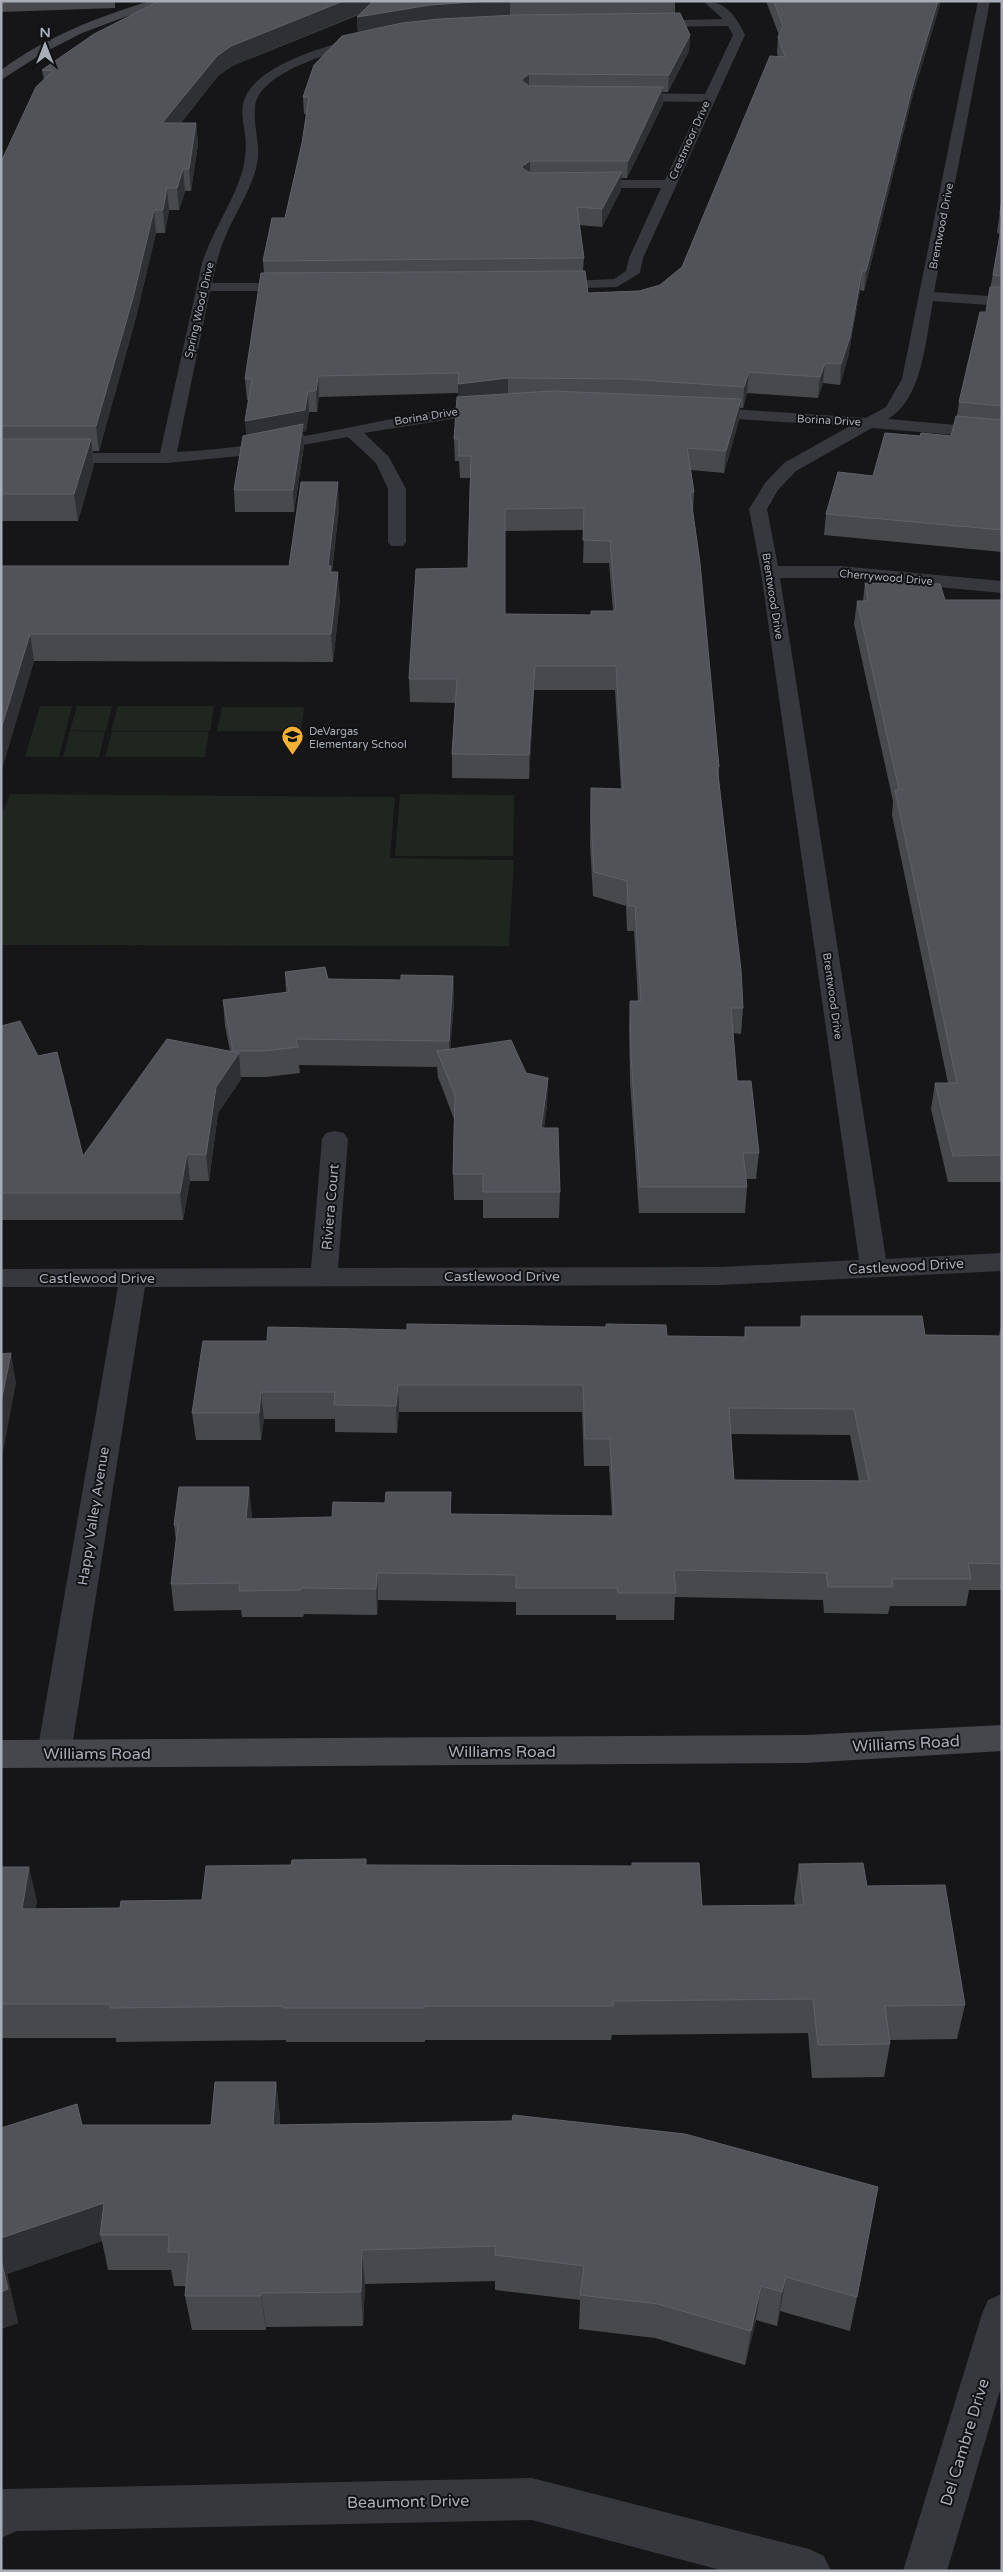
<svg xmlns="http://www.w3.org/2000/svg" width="1003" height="2572" viewBox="0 0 1003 2572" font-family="'Varela Round',sans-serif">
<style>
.green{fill:#1e261f}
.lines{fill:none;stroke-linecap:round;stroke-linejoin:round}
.street{fill:#37383d;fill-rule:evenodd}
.secondary{fill:#45474d;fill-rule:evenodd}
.wall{fill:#47494d;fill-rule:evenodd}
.shaded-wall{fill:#2f3033}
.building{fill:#525359;stroke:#5f6168;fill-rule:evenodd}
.labels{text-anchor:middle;stroke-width:4;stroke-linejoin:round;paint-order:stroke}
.far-street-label{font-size:11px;fill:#a8adb8;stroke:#111113}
.far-poi-label{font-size:11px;fill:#a8adb8;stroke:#111113;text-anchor:start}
.street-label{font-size:14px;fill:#a8adb8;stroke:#111113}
.near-street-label{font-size:16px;fill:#a8adb8;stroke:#111113}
</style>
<rect width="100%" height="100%" fill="#161618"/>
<path class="green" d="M 40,706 L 72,706 L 59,757 L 25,757 Z
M 77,706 L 112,706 L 106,731 L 70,730 Z
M 118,706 L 214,706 L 210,731 L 111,731 Z
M 222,707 L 304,707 L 301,731 L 217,731 Z
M 70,731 L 105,732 L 99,757 L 63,757 Z
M 112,732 L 209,732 L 205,757 L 105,757 Z
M 10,794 L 395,797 L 390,858 L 514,860 L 509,946 L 1,945 L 1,810 L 4,810 Z
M 400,794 L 514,795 L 513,856 L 395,856 Z"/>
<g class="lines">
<path class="street" d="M 703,1 C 726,1 736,16 745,35 L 643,258 L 640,273 L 617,287 L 546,289 L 544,286 L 546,283 L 551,282 L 614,279 L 626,271 L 629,258 L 661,188 L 583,188 L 576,184 L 583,180 L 665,180 L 702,102 L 627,101 L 621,97 L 627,93 L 705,94 L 733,35 L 728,26 L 647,27 L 641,24 L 647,21 L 723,19 Z
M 978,1 L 990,1 L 934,292 L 1002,297 L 1002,306 L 933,301 C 926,337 923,399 888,419 L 1002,429 L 1002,439 L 872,428 L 796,471 L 778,490 L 767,509 L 778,566 L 840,566 L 1002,581 L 1002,593 L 840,578 L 780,578 L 886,1259 L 1002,1253 L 1002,1271 L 721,1285 L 145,1287 L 71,1753 L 66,1763 L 54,1767 L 42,1763 L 37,1753 L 118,1287 L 1,1287 L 1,1269 L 311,1268 L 322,1139 L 326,1133 L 335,1131 L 344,1133 L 348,1139 L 338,1268 L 721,1267 L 859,1260 L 761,572 L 749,509 L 765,483 L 784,463 L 850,426 L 702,417 L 694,412 L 702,407 L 866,418 L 886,407 L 902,379 Z
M 365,36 L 371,40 L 369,42 C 340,50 257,71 255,108 C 253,132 263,147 255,172 C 248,195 235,214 226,235 C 219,250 216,266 212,283 L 295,283 L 302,287 L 295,291 L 210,291 L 177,452 C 284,447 388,415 494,402 L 500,404 L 502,407 L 500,410 L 494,412 L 364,433 L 389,457 L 406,489 L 406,542 L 403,546 L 391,546 L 388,542 L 388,489 L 376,463 L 348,437 L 240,456 L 167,463 L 1,463 L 1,453 L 160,453 L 202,263 C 213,230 234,201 243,169 C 245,158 247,146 245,135 C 244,125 241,114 243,104 C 252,64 331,45 365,36 Z
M 1002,2294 L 1002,2384 L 947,2571 L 903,2571 L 982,2314 L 988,2300 Z
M 532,2478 L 809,2549 L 824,2556 L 831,2571 L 724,2571 L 532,2520 L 17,2531 L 1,2538 L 1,2490 L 5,2489 Z"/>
<path class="secondary" d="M 150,1 L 168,1 L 82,33 L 43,53 L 1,80 L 1,70 C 46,37 97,17 150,1 Z
M 1002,1725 L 1002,1751 L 805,1763 L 1,1768 L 1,1740 L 805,1735 Z"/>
</g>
<path class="wall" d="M 1,1 L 115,1 L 115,8 L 1,12 Z
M 159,1 L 675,1 L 675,13 L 690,35 L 689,51 L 668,92 L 663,92 L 663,104 L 627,178 L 621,178 L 621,190 L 602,227 L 579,225 L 584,258 L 583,271 L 588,293 L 639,291 L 660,285 L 682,267 L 778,57 L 777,53 L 778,37 L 779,35 L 766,1 L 941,1 L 912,98 L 864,291 L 860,290 L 848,357 L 840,385 L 823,383 L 818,398 L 747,393 L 743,408 L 740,408 L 739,420 L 724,473 L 691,470 L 694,492 L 693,513 L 719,767 L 719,778 L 743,1008 L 741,1034 L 733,1033 L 737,1081 L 759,1153 L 756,1179 L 746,1179 L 747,1187 L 745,1213 L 639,1213 L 630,1082 L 629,1026 L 630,1001 L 638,1001 L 634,931 L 627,931 L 626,906 L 593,896 L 590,845 L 591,788 L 621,789 L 615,690 L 534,690 L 529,779 L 452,778 L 452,754 L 455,703 L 410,702 L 409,679 L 468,568 L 470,478 L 460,478 L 459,461 L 455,461 L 454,439 L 458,393 L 319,397 L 317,412 L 309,412 L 306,431 L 303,432 L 304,445 L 294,512 L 235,512 L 234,490 L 246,435 L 249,400 L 247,400 L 245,379 L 264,273 L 263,261 L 285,218 L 302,143 L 307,114 L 304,114 L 303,97 L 358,33 L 357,17 L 361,14 L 232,66 L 218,76 L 181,123 L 196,123 L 198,144 L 191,191 L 185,191 L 179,210 L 169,210 L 165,233 L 156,233 L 135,321 L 99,451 L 93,451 L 94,465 L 78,521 L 1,521 L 1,162 L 44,80 L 42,70 ZM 584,530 L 583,563 L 609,563 L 613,611 L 591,615 L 505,614 L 505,531 Z
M 1002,199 L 1002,552 L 824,535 L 826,514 L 873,476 L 920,436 L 951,436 L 957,416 L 959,402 L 986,312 L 1000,235 L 997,232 Z
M 339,508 L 332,572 L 340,599 L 333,662 L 34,661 L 1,772 L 1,566 L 289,566 Z
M 865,583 L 945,600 L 1002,600 L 1002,1182 L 948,1182 L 931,1109 L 935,1083 L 948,1083 L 892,815 L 893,801 L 854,624 L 857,601 L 863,601 Z
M 285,972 L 328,979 L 401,980 L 453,976 L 454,1002 L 450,1049 L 526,1073 L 548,1078 L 547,1104 L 544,1128 L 560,1192 L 559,1218 L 483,1218 L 483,1200 L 454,1200 L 453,1174 L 454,1119 L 438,1077 L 437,1067 L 299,1065 L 300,1073 L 266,1077 L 241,1077 L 241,1079 L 218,1113 L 209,1181 L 190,1181 L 183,1220 L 1,1220 L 1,1026 L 83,1156 L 230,1051 L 225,1026 L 223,1000 L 286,993 Z
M 801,1316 L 925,1335 L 999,1336 L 1002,1320 L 1002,1590 L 969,1590 L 966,1606 L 890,1606 L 888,1614 L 824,1613 L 823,1600 L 675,1597 L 674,1620 L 616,1620 L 616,1615 L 516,1615 L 516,1602 L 378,1600 L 377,1615 L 304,1614 L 303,1617 L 242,1617 L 241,1610 L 174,1611 L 171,1584 L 176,1541 L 174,1525 L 252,1514 L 251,1519 L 332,1517 L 385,1503 L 451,1492 L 451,1514 L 612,1516 L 609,1466 L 584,1466 L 582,1412 L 399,1412 L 397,1433 L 335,1432 L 335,1419 L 264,1419 L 261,1440 L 196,1440 L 192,1413 L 267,1341 L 667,1336 L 744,1337 L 745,1327 L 800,1327 ZM 731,1434 L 850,1435 L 859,1481 L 734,1480 Z
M 799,1864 L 867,1886 L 965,2005 L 957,2039 L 890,2040 L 890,2044 L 884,2077 L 812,2078 L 808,2033 L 612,2035 L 611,2040 L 425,2040 L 425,2042 L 286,2042 L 286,2040 L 116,2042 L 116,2038 L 1,2038 L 1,1867 L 37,1901 L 35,1909 L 120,1908 L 202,1900 L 367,1865 L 702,1906 L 795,1905 L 794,1899 Z
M 276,2082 L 280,2118 L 280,2125 L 857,2297 L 850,2331 L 780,2311 L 777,2326 L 756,2320 L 745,2365 L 655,2338 L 579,2329 L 580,2300 L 495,2290 L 495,2281 L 365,2284 L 363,2326 L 266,2327 L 266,2330 L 192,2330 L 185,2296 L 186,2286 L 174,2286 L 171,2270 L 108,2270 L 102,2241 L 7,2274 L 18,2323 L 1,2329 L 1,2128 L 82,2125 L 211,2125 Z"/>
<path class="shaded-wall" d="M 343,1 L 391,1 L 232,66 L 218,76 L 164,144 L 162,123 L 217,56 L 231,46 Z
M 488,1 L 510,1 L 510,19 L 358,37 L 357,17 L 430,5 Z
M 938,1 L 941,1 L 912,98 L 864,291 L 866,271 L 914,81 Z
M 690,35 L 689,51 L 668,92 L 669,75 Z
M 529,74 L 529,91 L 521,80 Z
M 663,87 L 663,104 L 627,178 L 628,161 Z
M 196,123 L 198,144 L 191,191 L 189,169 Z
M 530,161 L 530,179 L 521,167 Z
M 183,169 L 185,191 L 179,210 L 177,188 Z
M 622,172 L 621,190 L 602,227 L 602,209 Z
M 167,188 L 169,210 L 165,233 L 163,210 Z
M 154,210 L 156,233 L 135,321 L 99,451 L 96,426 Z
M 862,271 L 860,290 L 848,357 L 840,385 L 841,364 Z
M 825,363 L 823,383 L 818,398 L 820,377 Z
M 749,372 L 747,393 L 743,408 L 744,387 Z
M 318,376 L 319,397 L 317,412 L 316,391 Z
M 508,378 L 508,399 L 458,405 L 458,384 Z
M 308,391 L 309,412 L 306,431 L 303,432 L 304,445 L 294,512 L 293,490 L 247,443 L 245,421 Z
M 741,399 L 739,420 L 724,473 L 726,451 Z
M 91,439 L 94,465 L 78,521 L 74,494 Z
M 338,482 L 339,508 L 331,578 L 328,566 Z
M 338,572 L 340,599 L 333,662 L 331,634 Z
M 30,634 L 34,661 L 1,772 L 1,729 Z
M 535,666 L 534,690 L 529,779 L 529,755 Z
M 453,976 L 454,1002 L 449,1067 L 449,1041 Z
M 239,1053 L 241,1079 L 218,1113 L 209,1181 L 206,1155 L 216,1087 Z
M 548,1078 L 547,1104 L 540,1154 L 541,1128 Z
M 187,1154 L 190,1181 L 183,1220 L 180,1193 Z
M 11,1353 L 16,1383 L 1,1463 L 1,1403 Z
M 398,1385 L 399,1412 L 397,1433 L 396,1406 Z
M 261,1392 L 264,1419 L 261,1440 L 259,1413 Z
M 249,1487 L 252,1514 L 249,1546 L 246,1519 Z
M 377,1573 L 378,1600 L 377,1615 L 376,1589 Z
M 29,1867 L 37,1901 L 30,1944 L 22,1909 Z
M 276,2082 L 280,2118 L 277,2161 L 273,2125 Z
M 104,2203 L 100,2235 L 102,2241 L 7,2274 L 18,2323 L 1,2329 L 1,2238 Z
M 362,2250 L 365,2284 L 363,2326 L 361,2292 Z
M 786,2277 L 780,2311 L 777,2326 L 782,2292 Z
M 761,2286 L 756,2320 L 745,2365 L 751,2331 Z
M 261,2293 L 266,2327 L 266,2330 L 261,2296 Z"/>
<path class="building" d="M 159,1 L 343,1 L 231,46 L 217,56 L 162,123 L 196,123 L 189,169 L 183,169 L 177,188 L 167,188 L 163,210 L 154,210 L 133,298 L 96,426 L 1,426 L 1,162 L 36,87 L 53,71 L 42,70 L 94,34 Z
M 373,1 L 488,1 L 430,5 L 357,17 Z
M 774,1 L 938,1 L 914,81 L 866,271 L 862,271 L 850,337 L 841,364 L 825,363 L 820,377 L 749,372 L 744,387 L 627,379 L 508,378 L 458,384 L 459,373 L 318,376 L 316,391 L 308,391 L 305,410 L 245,421 L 252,379 L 245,379 L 261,273 L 585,271 L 588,293 L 639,291 L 660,285 L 682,267 L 770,56 L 785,57 L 778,37 L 783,26 Z
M 680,13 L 690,35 L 669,75 L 529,74 L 521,80 L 529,86 L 663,87 L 628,161 L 530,161 L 521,167 L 530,173 L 622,172 L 602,209 L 577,207 L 584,258 L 263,261 L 272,218 L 285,218 L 302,143 L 309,97 L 303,97 L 314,65 L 342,36 L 402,23 L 439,19 L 515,15 Z
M 1002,199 L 1002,216 L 1000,213 Z
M 1002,223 L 1002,276 L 993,275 Z
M 990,287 L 1002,287 L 1002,406 L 959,402 L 980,312 L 986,312 Z
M 552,391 L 741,399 L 726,451 L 687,448 L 694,492 L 690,492 L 700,563 L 719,767 L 717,767 L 741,970 L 743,1008 L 731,1008 L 737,1081 L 751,1081 L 759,1153 L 743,1153 L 747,1187 L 640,1187 L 631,1056 L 630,1001 L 641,1001 L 635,906 L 628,906 L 627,881 L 594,872 L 591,820 L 591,788 L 623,789 L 616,666 L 535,666 L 529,755 L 452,754 L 457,679 L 409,679 L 416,569 L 468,568 L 471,456 L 459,456 L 459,439 L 454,439 L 457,397 ZM 584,508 L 583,540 L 610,541 L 616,611 L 591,611 L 591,615 L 505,614 L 505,509 Z
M 956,416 L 1002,420 L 1002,530 L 826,514 L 838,472 L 873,476 L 885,433 L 920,436 L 921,433 L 951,436 Z
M 303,424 L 293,490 L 234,490 L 243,436 Z
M 1,439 L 91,439 L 74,494 L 1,494 Z
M 301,482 L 338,482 L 328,566 L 331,566 L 330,572 L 338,572 L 331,634 L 30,634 L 1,729 L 1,566 L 289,566 Z
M 865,583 L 940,584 L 945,600 L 1002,600 L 1002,1155 L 953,1156 L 935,1083 L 957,1083 L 895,790 L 899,790 L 857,601 L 868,601 Z
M 325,967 L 328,979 L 401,980 L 401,975 L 453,976 L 449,1041 L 296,1039 L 298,1047 L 264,1051 L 233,1051 L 223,1000 L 289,992 L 285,972 Z
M 20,1021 L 38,1056 L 57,1052 L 83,1156 L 167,1039 L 239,1053 L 216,1087 L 206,1155 L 187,1154 L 180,1193 L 1,1193 L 1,1026 Z
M 511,1040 L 526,1073 L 548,1078 L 541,1128 L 558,1128 L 560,1192 L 483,1192 L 483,1174 L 453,1174 L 455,1095 L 437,1051 Z
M 801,1316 L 922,1316 L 925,1335 L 1002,1336 L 1002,1564 L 968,1563 L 971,1579 L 892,1579 L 893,1587 L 828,1587 L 826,1573 L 674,1570 L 676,1593 L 618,1593 L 617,1588 L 516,1588 L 516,1575 L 377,1573 L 376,1589 L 301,1588 L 301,1590 L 239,1591 L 240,1583 L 171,1584 L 178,1525 L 174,1525 L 179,1487 L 249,1487 L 246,1519 L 332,1517 L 333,1502 L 385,1503 L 386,1492 L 451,1492 L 450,1514 L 614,1516 L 610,1439 L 585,1439 L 583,1385 L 398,1385 L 396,1406 L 334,1405 L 335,1392 L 261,1392 L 259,1413 L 192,1413 L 203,1341 L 267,1341 L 268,1327 L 407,1330 L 407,1324 L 606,1327 L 606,1324 L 666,1325 L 667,1336 L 746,1337 L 745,1327 L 802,1327 ZM 729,1408 L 854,1409 L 869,1481 L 734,1480 Z
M 11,1353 L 1,1403 L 1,1354 Z
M 366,1859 L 366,1865 L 632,1866 L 632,1863 L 699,1863 L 702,1906 L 804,1905 L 799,1864 L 863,1863 L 867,1886 L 945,1885 L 965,2005 L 885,2006 L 890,2044 L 818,2045 L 813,1999 L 613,2001 L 613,2006 L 424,2006 L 424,2008 L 282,2008 L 282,2006 L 110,2008 L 110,2004 L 1,2004 L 1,1867 L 29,1867 L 22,1909 L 120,1908 L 121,1901 L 202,1900 L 206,1866 L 291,1865 L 292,1860 Z
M 215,2082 L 276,2082 L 273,2125 L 512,2121 L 513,2115 L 685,2134 L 878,2187 L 857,2297 L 786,2277 L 782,2292 L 761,2286 L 751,2331 L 658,2304 L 580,2295 L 584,2266 L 495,2255 L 496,2246 L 362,2250 L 361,2292 L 261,2293 L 261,2296 L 185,2296 L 189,2252 L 168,2252 L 169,2235 L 100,2235 L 104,2203 L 1,2238 L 1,2128 L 77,2104 L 82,2125 L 211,2125 Z
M 1,2259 L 8,2289 L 1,2292 Z"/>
<defs>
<symbol id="school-pin" viewBox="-11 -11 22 30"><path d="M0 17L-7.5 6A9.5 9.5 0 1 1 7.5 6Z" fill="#f2b134" stroke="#111113"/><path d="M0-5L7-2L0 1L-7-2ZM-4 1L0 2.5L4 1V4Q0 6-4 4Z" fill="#111"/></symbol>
</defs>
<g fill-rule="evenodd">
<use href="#school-pin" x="280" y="724" width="25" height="34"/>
</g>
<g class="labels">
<g class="far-street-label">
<text transform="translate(689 140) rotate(-66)" y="4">Crestmoor Drive</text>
<text transform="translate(941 226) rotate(-79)" y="4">Brentwood Drive</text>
<text transform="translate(199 310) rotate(-77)" y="4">Spring Wood Drive</text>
<text transform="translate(426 416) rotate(-9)" y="4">Borina Drive</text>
<text transform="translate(829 420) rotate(3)" y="4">Borina Drive</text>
<text transform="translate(886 577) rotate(5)" y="4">Cherrywood Drive</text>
<text transform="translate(773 596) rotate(81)" y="4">Brentwood Drive</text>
<text transform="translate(833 996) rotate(82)" y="4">Brentwood Drive</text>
</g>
<g class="far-poi-label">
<text x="309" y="735">DeVargas<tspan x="309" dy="13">Elementary School</tspan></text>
</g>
<g class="street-label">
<text transform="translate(330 1207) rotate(-85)" y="5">Riviera Court</text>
<text transform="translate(906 1266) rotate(-3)" y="5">Castlewood Drive</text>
<text x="502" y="1281">Castlewood Drive</text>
<text x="97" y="1283">Castlewood Drive</text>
<text transform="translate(93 1516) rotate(-81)" y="5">Happy Valley Avenue</text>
</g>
<g class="near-street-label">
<text transform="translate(906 1743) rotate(-3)" y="6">Williams Road</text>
<text x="502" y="1757">Williams Road</text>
<text x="97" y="1759">Williams Road</text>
<text transform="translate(964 2442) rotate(-73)" y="6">Del Cambre Drive</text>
<text transform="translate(408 2501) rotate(-1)" y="6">Beaumont Drive</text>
</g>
</g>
<rect width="1003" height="2572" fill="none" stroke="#a8adb8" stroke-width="5"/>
<g transform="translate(45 45)" stroke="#111113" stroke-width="4" paint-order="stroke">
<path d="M0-4L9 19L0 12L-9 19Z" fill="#a8adb8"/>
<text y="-8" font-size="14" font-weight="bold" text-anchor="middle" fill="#a8adb8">N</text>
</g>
</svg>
